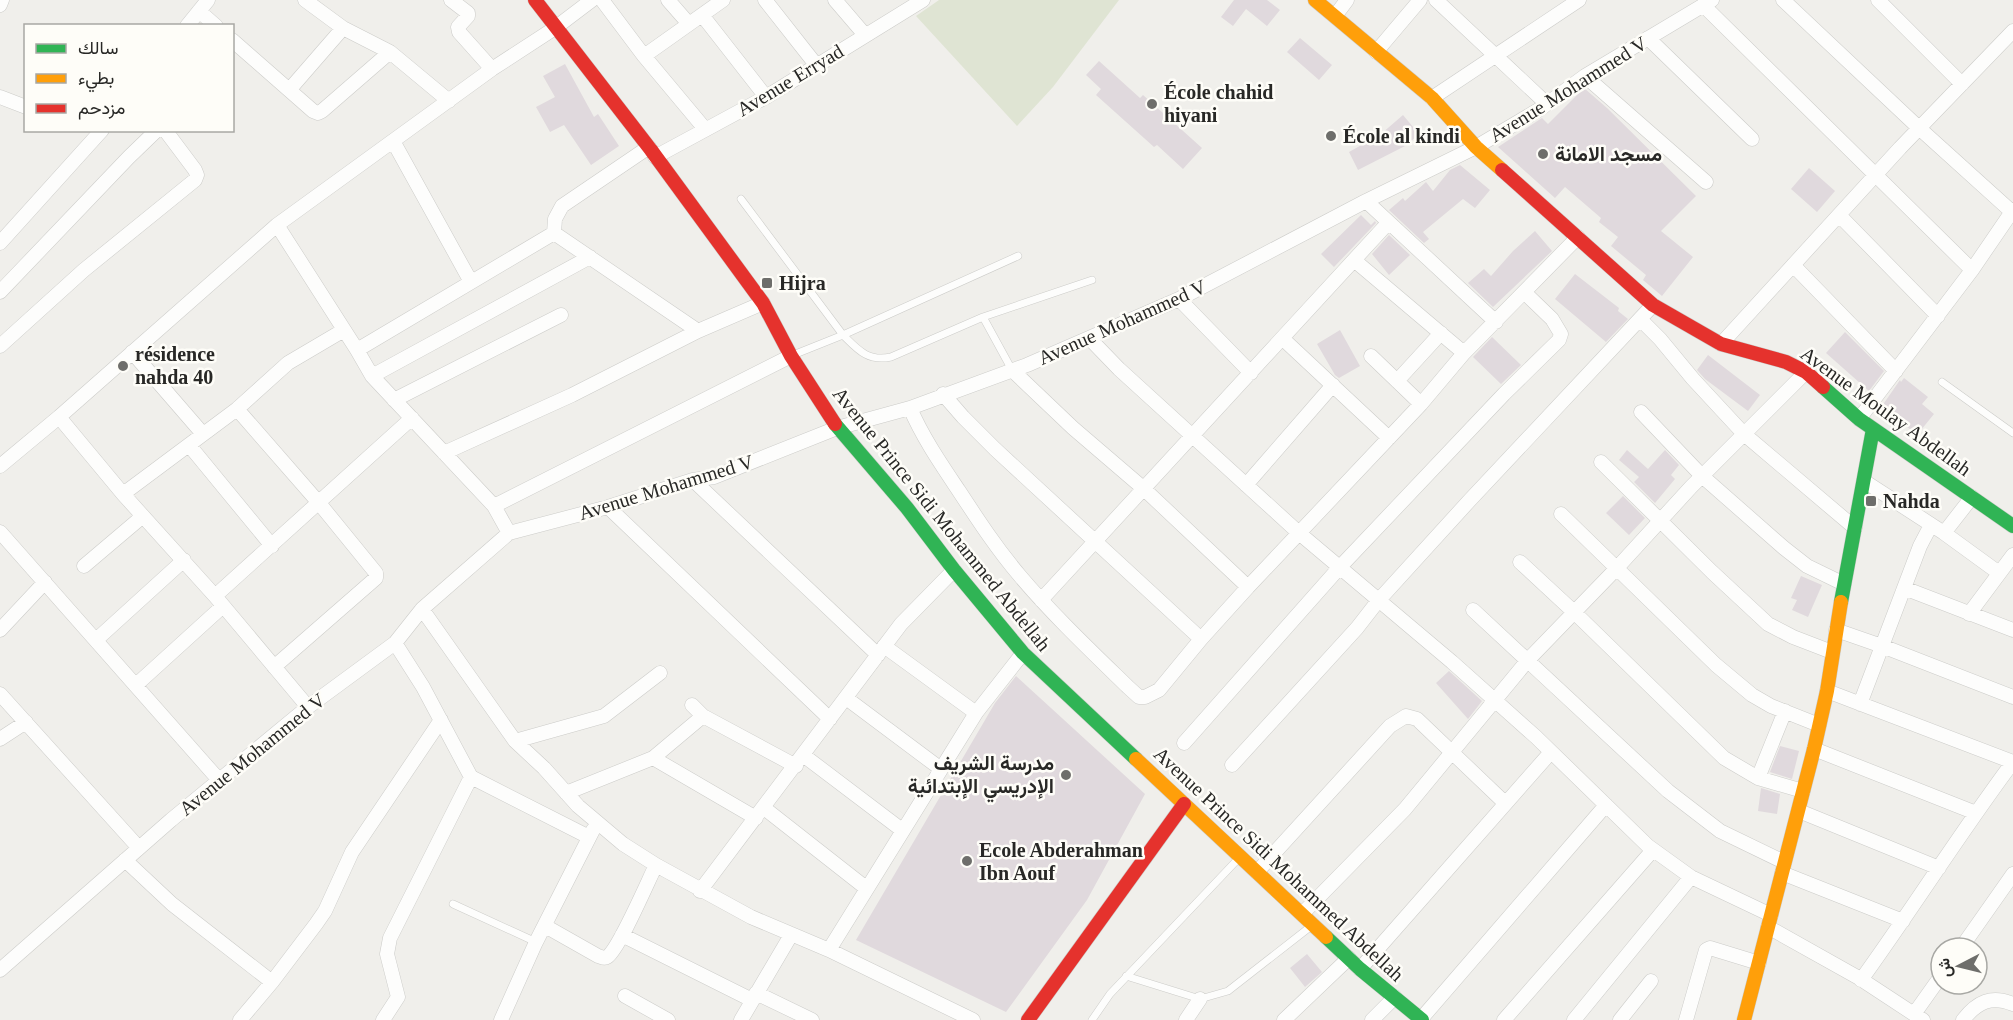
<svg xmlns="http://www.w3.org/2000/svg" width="2013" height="1020" viewBox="0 0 2013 1020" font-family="'Times New Roman',Vazirmatn,serif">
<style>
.green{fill:#dfe4d3}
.building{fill:#e0d9dd}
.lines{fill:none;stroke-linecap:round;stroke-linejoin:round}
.lane-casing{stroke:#ccccc9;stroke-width:8}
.street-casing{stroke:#ccccc9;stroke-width:15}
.fast-casing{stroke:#ccccc9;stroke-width:15}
.slow-casing{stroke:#ccccc9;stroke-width:15}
.jam-casing{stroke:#ccccc9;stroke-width:15}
.lane{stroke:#fdfdfc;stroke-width:7}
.street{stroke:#fdfdfc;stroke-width:14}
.fast{stroke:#30b455;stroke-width:14}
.slow{stroke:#ff9f0a;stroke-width:14}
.jam{stroke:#e5322d;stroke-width:14}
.poi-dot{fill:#6e6e6b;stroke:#fefdf8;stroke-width:2}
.labels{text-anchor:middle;stroke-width:5;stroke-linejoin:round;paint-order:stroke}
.street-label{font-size:20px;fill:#282826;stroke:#fefdf8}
.poi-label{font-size:20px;font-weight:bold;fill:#282826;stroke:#fefdf8;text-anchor:start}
</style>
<rect width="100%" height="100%" fill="#f0efeb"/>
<path class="green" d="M 939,0 L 1119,0 L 1053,87 L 1017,126 L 916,16 Z"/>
<path class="building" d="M 1234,0 L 1267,0 L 1280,10 L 1267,26 L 1246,9 L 1233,26 L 1221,17 Z
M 1300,38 L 1332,65 L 1319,80 L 1287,52 Z
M 1099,61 L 1140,98 L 1143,95 L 1202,148 L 1183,169 L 1157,145 L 1154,147 L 1096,95 L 1101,89 L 1086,75 Z
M 565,64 L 594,117 L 598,114 L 619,146 L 591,165 L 564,125 L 550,132 L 536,107 L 555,97 L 543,76 Z
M 1584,88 L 1607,108 L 1696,196 L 1661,231 L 1693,257 L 1662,296 L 1643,280 L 1646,275 L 1611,246 L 1618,237 L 1599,222 L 1601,218 L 1565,187 L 1555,198 L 1498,147 L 1542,118 L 1548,124 Z
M 1403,115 L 1419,134 L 1407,145 L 1358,170 L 1349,152 L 1381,134 Z
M 1460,165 L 1490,190 L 1475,208 L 1463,199 L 1423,232 L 1429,239 L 1424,243 L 1389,210 L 1403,198 L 1405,201 L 1426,182 L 1433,191 L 1450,170 Z
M 1809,168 L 1835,191 L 1817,212 L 1791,189 Z
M 1361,215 L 1371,225 L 1375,221 L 1376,223 L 1334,267 L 1321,254 Z
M 1535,231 L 1552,251 L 1493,307 L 1468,283 L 1484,269 L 1491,276 L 1513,251 Z
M 1389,235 L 1410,255 L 1389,275 L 1372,254 Z
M 1575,274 L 1619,308 L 1618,311 L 1628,319 L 1606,342 L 1555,299 Z
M 1340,330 L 1360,366 L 1339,378 L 1335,375 L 1317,344 Z
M 1845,332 L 1884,371 L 1869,391 L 1826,353 Z
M 1492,337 L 1521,365 L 1501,384 L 1473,357 Z
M 1708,355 L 1760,395 L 1748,411 L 1705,379 L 1697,370 Z
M 1904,378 L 1928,397 L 1922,404 L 1934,414 L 1917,435 L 1882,406 L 1900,380 L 1901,382 Z
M 1627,450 L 1648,469 L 1665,450 L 1679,465 L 1671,475 L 1675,479 L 1655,503 L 1634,482 L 1639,477 L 1619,460 Z
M 1623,496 L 1645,518 L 1629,535 L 1606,513 Z
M 1801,576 L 1822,585 L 1808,617 L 1792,610 L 1797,600 L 1791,598 Z
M 1449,671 L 1482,701 L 1468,719 L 1436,683 Z
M 1016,676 L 1145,794 L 1087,900 L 1006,1012 L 856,940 L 995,703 Z
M 1780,746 L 1799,751 L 1792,779 L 1770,772 Z
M 1761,788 L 1780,794 L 1777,814 L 1758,811 Z
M 1307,954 L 1322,972 L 1305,987 L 1290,968 Z"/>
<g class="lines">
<defs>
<path id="lane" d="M 741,199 L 843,335 C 858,350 868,362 891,357 L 983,317 L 1012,370
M 983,317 L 1092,280
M 793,355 L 843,335 L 1018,256
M 1942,382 L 2013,433
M 453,904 L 536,942
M 1126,976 L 1200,999 L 1228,991 L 1310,927
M 1092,1020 L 1110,994 L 1239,858"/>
<path id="street" d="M 305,0 L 343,28 L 390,52 L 449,101
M 451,0 L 468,13 L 468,16 L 458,27 L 459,32 L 492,69
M 602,0 L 644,56 L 705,129
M 668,0 L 689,24
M 765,0 L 817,66
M 835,0 L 865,35
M 1436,0 L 1547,104
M 1783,0 L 1919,128 L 2012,212
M 1878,0 L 1962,84
M 0,5 L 2,0
M 1703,5 L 1972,270
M 199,11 L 216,26
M 702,15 L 766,97
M 1335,16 L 1347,0
M 187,26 L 208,0
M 1648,38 L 1752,139
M 232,40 L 313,111 L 318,113 L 322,111 L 390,52
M 1376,52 L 1420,0
M 644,56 L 723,0
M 1585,76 L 1706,182
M 290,89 L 343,28
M 0,97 L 26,107
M 1432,98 L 1579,0
M 393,141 L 471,282
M 649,147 L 562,206 L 555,219 L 554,233 L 698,331
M 655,157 L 766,97 L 923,0
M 1366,201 L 1496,322
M 1839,215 L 1938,316
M 277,225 L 357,350 L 372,376 L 494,506 L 509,533
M 0,243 L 102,130
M 1354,260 L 1464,353
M 1793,265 L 1896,371
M 0,292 L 129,157 L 157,130
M 1179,299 L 1251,373
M 1640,319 L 1660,339 L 1693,379 L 1744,434 L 1855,528
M 1282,338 L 1389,438
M 1090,339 L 1119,369 L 1299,533 L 1452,662 L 1536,737 L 1648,846 L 1691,877 L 1771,915
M 1721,344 L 1900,148 L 2013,31
M 0,346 L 84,270 L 195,180 L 197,175 L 195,170 L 165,130
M 357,350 L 554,233
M 132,352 L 203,434
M 1371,356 L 1421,404
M 1012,370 L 1073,428 L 1143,488 L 1248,587
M 372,376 L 590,257
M 1397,381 L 1441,333
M 943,394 L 963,417 L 995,449 L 1201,639
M 394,400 L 561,315
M 910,408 C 923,438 941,464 959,491 C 978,520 997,549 1020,576 C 1053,615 1091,651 1128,687 L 1139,697 L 1145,697 L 1159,690 L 1201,639 L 1248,587 L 1421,404 L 1464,353 L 1578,237
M 237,409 L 319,503 L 376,573 L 376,578 L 274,667
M 1641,412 L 1702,476 L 1784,548 L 1807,566 L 1844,584
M 59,417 L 123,494 L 215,596 L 308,707
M 1859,419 L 1972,270 L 2013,210
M 189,445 L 272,546
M 444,453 L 572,395 L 698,331 L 763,303
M 1601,462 L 1712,572 L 1768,624 L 1793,637 L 1832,652
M 0,466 L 59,417 L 277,225 L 492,69 L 555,28 L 592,0
M 693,480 L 878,655
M 1864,481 L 1944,533 L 1972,497
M 1246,485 L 1333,385
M 123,494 L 237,409 L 288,363 L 344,330
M 494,506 L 791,356
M 608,507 L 830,719
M 1561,514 L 1716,665 L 1752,695 L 1771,706 L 1819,725
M 0,532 L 219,780
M 1944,533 L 1999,573
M 1520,562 L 1574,612 L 1724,758 L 1758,778 L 1803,791
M 84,566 L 143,516
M 1904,588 L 2013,630
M 215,596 L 412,418
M 1041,600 L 1388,223
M 422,609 L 515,741 L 544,768 L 578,806 L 623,844 L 656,865 L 751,917 L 829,950 L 973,1020
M 1473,610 L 1668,791 L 1720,831 L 1784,862
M 1969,614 L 2013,555
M 0,630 L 45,582
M 1836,630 L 1882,646 L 2013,697
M 96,640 L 184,560
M 395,643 L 423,687 L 471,777 L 589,837
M 884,646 L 976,713
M 136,685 L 223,606
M 1827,691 L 2013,762
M 0,694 L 139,848
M 846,698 L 941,769
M 1860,704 L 1920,546 L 1931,525
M 692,705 L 703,716 L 796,766
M 0,739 L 26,722
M 515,741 L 604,716 L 660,673
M 1184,743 L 1339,568 L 1504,394 L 1559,340 L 1561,334 L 1552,319 L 1525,293
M 1814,749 L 1976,813
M 803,755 L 902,830
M 653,758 L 756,818
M 1232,765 L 1357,628 L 1378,601 L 1469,501 L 1653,305
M 1758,778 L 1785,711
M 566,793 L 653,758 L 703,716
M 764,808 L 866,888
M 1799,811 L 1939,868
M 125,860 L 172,904 L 272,982
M 1257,872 L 1390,726 L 1406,716 L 1417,719 L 1505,803
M 1782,873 L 1903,921
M 700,891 L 901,624 L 954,570
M 1302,914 L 1405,809 L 1528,660 L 1616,569 L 1691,487 L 1806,372
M 545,926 L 598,956 C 602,957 604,959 607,957 C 619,949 648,881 656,865
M 1768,927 L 1859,978 L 1923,1020
M 622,935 L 752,1000
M 1961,948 L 2013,874
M 829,950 L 976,713 L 1023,653
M 1360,969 L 1551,752
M 0,970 L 171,820 L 308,707 L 395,643 L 422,609 L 509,533 L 608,507 L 693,480 L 714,477 L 837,428 L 910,408 L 1027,365 L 1179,299 L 1366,201 L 1476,147 L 1540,109 L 1585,76 L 1712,0
M 1861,980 C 1913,908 1960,833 2013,762
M 756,993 L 812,1020
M 625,996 L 668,1020
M 1914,1014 L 1941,976
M 1421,1019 L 1606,805
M 240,1020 L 272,982 L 316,924 L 325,911 L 352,852 L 441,720
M 383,1020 L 398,997 L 387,954 L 390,938 L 471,777
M 501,1020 L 536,942 L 593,830
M 741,1020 L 791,935
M 1186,1020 L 1200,999
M 1284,1020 L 1349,958
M 1372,1020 L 1395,997
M 1504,1020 L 1653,850
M 1574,1020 L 1691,877
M 1620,1020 L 1651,981
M 1686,1020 L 1706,950 L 1710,948 L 1759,963
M 1963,1020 C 1977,1002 1991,995 2013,1004"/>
<path id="fast" d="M 1823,387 L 1859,419 L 2013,526
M 835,424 L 907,508 L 954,570 L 1023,653 L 1136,759
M 1841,602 L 1873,429
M 1326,937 L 1360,969 L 1422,1020"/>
<path id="slow" d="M 1315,0 L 1432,98 L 1476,147 L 1502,170
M 1136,759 L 1326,937
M 1744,1020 L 1814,749 L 1827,691 L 1841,602"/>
<path id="jam" d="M 535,0 L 651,150 L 763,303 L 791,356 L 835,424
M 1502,170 L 1653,305 L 1721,344 L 1786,362 L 1806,372 L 1823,387
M 1028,1020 L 1184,804"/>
</defs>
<use href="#lane" class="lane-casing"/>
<use href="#street" class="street-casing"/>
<use href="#fast" class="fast-casing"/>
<use href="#slow" class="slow-casing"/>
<use href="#jam" class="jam-casing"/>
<use href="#lane" class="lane"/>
<use href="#street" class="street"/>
<use href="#fast" class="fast"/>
<use href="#slow" class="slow"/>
<use href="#jam" class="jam"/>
</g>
<g class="poi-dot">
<circle cx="1152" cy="104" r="6"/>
<circle cx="1331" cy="136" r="6"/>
<circle cx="1543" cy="154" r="6"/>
<rect x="761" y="277" width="12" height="12" rx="3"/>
<circle cx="123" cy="366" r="6"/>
<rect x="1865" y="495" width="12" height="12" rx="3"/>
<circle cx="1066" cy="775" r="6"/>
<circle cx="967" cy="861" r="6"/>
</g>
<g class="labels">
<g class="street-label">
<text transform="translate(790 80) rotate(-31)" y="7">Avenue Erryad</text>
<text transform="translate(1568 89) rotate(-32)" y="7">Avenue Mohammed V</text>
<text transform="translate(1122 322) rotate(-24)" y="7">Avenue Mohammed V</text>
<text transform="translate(1886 411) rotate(36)" y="7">Avenue Moulay Abdellah</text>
<text transform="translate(666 487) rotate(-17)" y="7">Avenue Mohammed V</text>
<text transform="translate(942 519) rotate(51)" y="7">Avenue Prince Sidi Mohammed Abdellah</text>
<text transform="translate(252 754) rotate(-39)" y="7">Avenue Mohammed V</text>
<text transform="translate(1279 864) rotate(43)" y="7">Avenue Prince Sidi Mohammed Abdellah</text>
</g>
<g class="poi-label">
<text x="1164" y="99">École chahid<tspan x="1164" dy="23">hiyani</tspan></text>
<text x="1343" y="143">École al kindi</text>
<text x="1555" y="161">مسجد الامانة</text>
<text x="779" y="290">Hijra</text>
<text x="135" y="361">résidence<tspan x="135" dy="23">nahda 40</tspan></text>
<text x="1883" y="508">Nahda</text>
<text x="1054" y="770" text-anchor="end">مدرسة الشريف<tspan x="1054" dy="23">الإدريسي الإبتدائية</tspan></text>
<text x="979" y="857">Ecole Abderahman<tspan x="979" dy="23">Ibn Aouf</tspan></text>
</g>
</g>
<rect x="24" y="24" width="210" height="108" fill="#fefdf8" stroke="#a8a8a4" stroke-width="1.5"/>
<rect x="36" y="44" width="30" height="9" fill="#30b455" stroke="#a8a8a4" stroke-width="1.5"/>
<text x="78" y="54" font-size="18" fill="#282826">سالك</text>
<rect x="36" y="74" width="30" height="9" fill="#ff9f0a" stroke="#a8a8a4" stroke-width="1.5"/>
<text x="78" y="84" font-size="18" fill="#282826">بطيء</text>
<rect x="36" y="104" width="30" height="9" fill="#e5322d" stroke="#a8a8a4" stroke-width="1.5"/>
<text x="78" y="114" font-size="18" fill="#282826">مزدحم</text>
<g transform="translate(1959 966) rotate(263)"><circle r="28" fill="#fefdf8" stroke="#a8a8a4" stroke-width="1.5"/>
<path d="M0-4.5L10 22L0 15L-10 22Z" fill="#6e6e6b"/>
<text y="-9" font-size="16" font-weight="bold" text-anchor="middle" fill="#282826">ش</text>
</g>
</svg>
